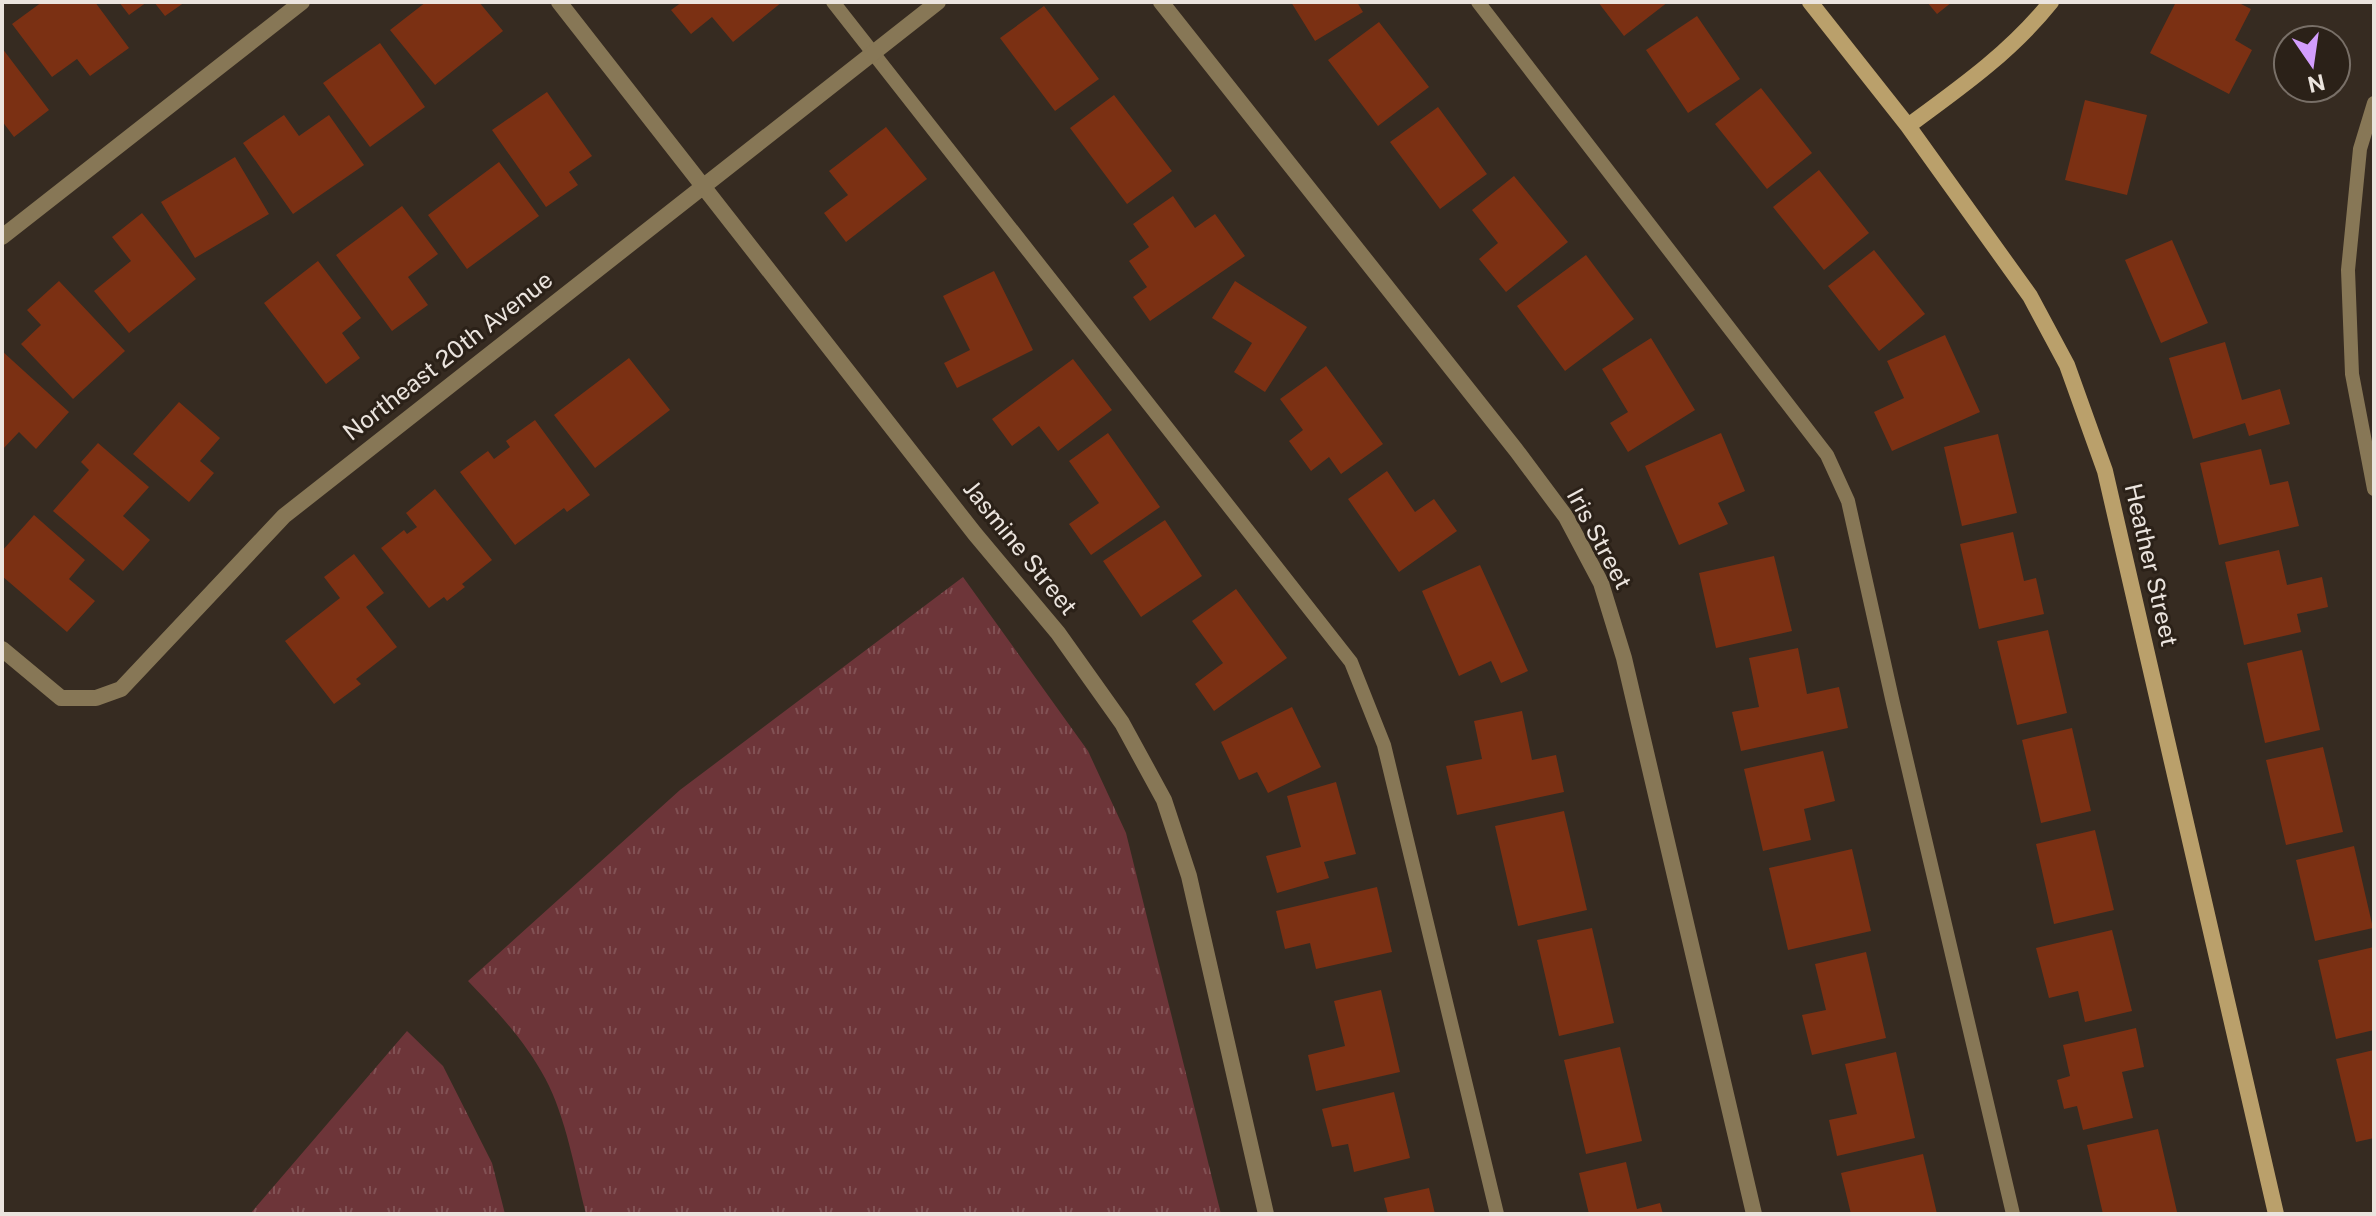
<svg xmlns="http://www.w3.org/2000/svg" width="2376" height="1216" viewBox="0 0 2376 1216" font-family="'Public Sans',sans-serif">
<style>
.grass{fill:url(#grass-tufts)}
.building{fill:#7b3013}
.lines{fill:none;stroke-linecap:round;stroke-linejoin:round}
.lane{stroke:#877756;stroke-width:14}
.street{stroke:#877756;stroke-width:16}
.secondary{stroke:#baa06b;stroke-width:16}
.labels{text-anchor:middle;stroke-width:6;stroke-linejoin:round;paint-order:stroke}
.street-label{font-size:24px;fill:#ebe4de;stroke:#2b2118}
</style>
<defs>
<pattern id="grass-tufts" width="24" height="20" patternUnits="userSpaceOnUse" patternTransform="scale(2)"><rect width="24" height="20" fill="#6d3539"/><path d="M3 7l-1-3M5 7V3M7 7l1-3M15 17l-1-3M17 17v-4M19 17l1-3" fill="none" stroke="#825255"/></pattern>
</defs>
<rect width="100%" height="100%" fill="#362b21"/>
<path class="grass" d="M 963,577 L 1088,751 L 1126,833 L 1221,1214 L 586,1214 C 575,1171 566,1117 545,1078 C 525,1041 497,1011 468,981 L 680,790 Z
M 407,1031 L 443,1066 L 492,1163 L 505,1214 L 250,1214 Z"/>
<path class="building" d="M 42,2 L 95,2 L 129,48 L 90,76 L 77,59 L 52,77 L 12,24 Z
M 119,2 L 147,2 L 129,15 Z
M 154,2 L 185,2 L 165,16 Z
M 426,2 L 479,2 L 503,31 L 435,85 L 390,30 Z
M 682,2 L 782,2 L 733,42 L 712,17 L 691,34 L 671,10 Z
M 1291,2 L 1357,2 L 1363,12 L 1315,41 Z
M 1598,2 L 1668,2 L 1624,36 Z
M 1927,2 L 1952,2 L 1937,14 Z
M 2176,2 L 2237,2 L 2251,9 L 2235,40 L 2252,50 L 2229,94 L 2150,53 Z
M 1044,6 L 1099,79 L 1055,111 L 1000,38 Z
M 1697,16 L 1740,79 L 1688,113 L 1646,50 Z
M 1379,22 L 1429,87 L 1378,126 L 1328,60 Z
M 380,43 L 425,107 L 370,147 L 323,83 Z
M 2,48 L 49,110 L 14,137 L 2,121 Z
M 1761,88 L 1812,153 L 1767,189 L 1715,124 Z
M 547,92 L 592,156 L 569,172 L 578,185 L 546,207 L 492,130 Z
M 1114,95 L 1172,171 L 1127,204 L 1070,128 Z
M 2085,100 L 2147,115 L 2127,195 L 2065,180 Z
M 1438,107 L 1487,174 L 1440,209 L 1390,142 Z
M 284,115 L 299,136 L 329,115 L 364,165 L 293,214 L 243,143 Z
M 886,127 L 927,179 L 846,242 L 824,213 L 848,195 L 829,171 Z
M 235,157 L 269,214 L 195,258 L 161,202 Z
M 499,162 L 539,216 L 467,269 L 428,215 Z
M 1819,170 L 1869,233 L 1824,270 L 1773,207 Z
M 1514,176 L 1568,242 L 1506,292 L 1479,259 L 1498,243 L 1472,210 Z
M 1173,196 L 1195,228 L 1215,214 L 1245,256 L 1150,321 L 1133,297 L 1147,287 L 1129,261 L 1149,247 L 1133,224 Z
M 402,206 L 438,254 L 408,277 L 428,305 L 392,331 L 336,255 Z
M 142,213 L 196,279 L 129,333 L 94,291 L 131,261 L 112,237 Z
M 2172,240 L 2208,323 L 2161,343 L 2125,260 Z
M 1874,250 L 1925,314 L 1879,351 L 1828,286 Z
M 1586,255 L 1634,319 L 1565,371 L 1517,306 Z
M 318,261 L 361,318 L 342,333 L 360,358 L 326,384 L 264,303 Z
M 994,271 L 1033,350 L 957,388 L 944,363 L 970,350 L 943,296 Z
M 59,281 L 125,351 L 73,399 L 21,344 L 41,325 L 27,310 Z
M 1235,281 L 1307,327 L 1265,392 L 1234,372 L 1252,343 L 1212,318 Z
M 1945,335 L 1980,412 L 1892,451 L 1874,412 L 1904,398 L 1887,361 Z
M 1651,338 L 1695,410 L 1628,452 L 1610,423 L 1628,412 L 1602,369 Z
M 2225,342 L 2242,400 L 2280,389 L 2290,424 L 2249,436 L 2245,423 L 2193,439 L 2169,358 Z
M 2,351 L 69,412 L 36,449 L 19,432 L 2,450 Z
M 629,358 L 670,410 L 595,468 L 554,415 Z
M 1073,359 L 1112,410 L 1058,451 L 1039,426 L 1012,446 L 992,419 Z
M 1326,366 L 1383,444 L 1341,474 L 1329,457 L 1311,471 L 1289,441 L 1303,430 L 1280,399 Z
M 179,402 L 220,438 L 200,461 L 214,473 L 189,502 L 133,454 Z
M 535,420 L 590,495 L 567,512 L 564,508 L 515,545 L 460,472 L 488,451 L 494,459 L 510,447 L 506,441 Z
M 1108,433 L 1160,507 L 1091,555 L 1069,524 L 1099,503 L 1069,461 Z
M 1721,433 L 1745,491 L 1718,503 L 1728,524 L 1679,545 L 1645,466 Z
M 1998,434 L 2017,513 L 1962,526 L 1944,447 Z
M 98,443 L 149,487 L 123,516 L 150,540 L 123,571 L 53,511 L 89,470 L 81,462 Z
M 2261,449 L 2270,485 L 2288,481 L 2299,526 L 2219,545 L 2200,463 Z
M 1387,471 L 1415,512 L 1434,499 L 1457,531 L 1399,572 L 1348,499 Z
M 435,489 L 492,560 L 462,584 L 465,587 L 447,601 L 444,597 L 429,608 L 381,548 L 404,530 L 407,534 L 417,527 L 406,513 Z
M 34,515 L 85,560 L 69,579 L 95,601 L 67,632 L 2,576 L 2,551 Z
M 1165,520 L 1202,576 L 1141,617 L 1103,561 Z
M 2013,532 L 2024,581 L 2036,578 L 2044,614 L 1979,629 L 1960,544 Z
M 2279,550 L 2287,585 L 2322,577 L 2328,607 L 2297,614 L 2301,632 L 2244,645 L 2225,562 Z
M 354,554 L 384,593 L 366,607 L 397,647 L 356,679 L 361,684 L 334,704 L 285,641 L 340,598 L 324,577 Z
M 1774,556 L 1792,631 L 1716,648 L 1699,573 Z
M 1480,565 L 1528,671 L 1501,683 L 1491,661 L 1459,676 L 1422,591 Z
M 1236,589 L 1287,658 L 1214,711 L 1195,684 L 1223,663 L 1192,621 Z
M 2048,630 L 2067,713 L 2017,725 L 1997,641 Z
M 1798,648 L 1807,694 L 1839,687 L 1848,728 L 1741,751 L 1732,712 L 1759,707 L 1749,658 Z
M 2302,650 L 2320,730 L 2265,743 L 2247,663 Z
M 1292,707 L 1321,767 L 1268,793 L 1257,772 L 1239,780 L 1221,742 Z
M 1522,711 L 1532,760 L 1556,755 L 1564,792 L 1457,815 L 1446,766 L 1482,759 L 1474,721 Z
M 2072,728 L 2091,811 L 2041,823 L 2022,740 Z
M 2323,747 L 2343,832 L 2286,845 L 2266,760 Z
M 1823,751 L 1835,801 L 1804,809 L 1811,840 L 1763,851 L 1744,769 Z
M 1336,782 L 1356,854 L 1324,862 L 1329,878 L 1277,893 L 1266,856 L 1301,847 L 1287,796 Z
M 1564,811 L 1587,910 L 1518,926 L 1495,826 Z
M 2095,830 L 2114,910 L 2054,924 L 2036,844 Z
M 2354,846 L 2373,928 L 2315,941 L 2296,860 Z
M 1852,849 L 1871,931 L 1788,950 L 1769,868 Z
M 1377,887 L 1392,952 L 1316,969 L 1310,943 L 1285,949 L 1276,911 Z
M 1592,928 L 1614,1023 L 1559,1036 L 1537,940 Z
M 2112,930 L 2132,1011 L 2085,1022 L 2078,991 L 2049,998 L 2036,948 Z
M 2374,947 L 2374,1030 L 2336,1039 L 2318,960 Z
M 1866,952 L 1886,1038 L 1812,1055 L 1802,1015 L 1826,1010 L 1815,964 Z
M 1381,990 L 1400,1072 L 1316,1091 L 1308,1055 L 1345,1046 L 1334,1001 Z
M 2136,1028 L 2144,1067 L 2122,1072 L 2133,1118 L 2083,1130 L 2077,1106 L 2064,1109 L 2057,1080 L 2070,1076 L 2063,1045 Z
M 1620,1047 L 1642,1141 L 1586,1154 L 1564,1060 Z
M 2374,1050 L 2374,1138 L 2356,1142 L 2336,1059 Z
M 1896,1052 L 1915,1138 L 1837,1156 L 1829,1120 L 1857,1114 L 1845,1064 Z
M 1394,1092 L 1410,1158 L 1354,1172 L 1348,1144 L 1332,1147 L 1322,1109 Z
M 2158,1129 L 2177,1212 L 2103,1214 L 2087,1145 Z
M 1923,1154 L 1937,1214 L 1851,1214 L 1841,1173 Z
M 1626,1162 L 1637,1209 L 1660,1203 L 1663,1214 L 1589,1214 L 1579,1173 Z
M 1429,1188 L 1435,1214 L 1388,1214 L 1384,1198 Z"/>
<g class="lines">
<path class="lane" d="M 833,2 L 1351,662 L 1384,745 L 1497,1214
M 1478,2 L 1827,455 L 1848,501 L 1893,703 L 2013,1214
M 2374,103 L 2360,149 L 2348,270 L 2352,374 L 2374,489"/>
<path class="street" d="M 559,2 L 975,534 L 1058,633 L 1122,723 L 1164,800 L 1189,876 L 1266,1214
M 1161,2 L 1516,450 L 1566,517 L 1601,583 L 1624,658 L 1754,1214
M 2,237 L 302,2
M 2,649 L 61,698 L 96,698 L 121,689 L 284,516 L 938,2"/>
<path class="secondary" d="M 1810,2 L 1908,126 L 2030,296 L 2067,365 L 2105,471 L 2276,1214
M 1908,126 C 1960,88 2011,52 2051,2"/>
</g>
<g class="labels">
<g class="street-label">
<text transform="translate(448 356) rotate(-38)" y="8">Northeast 20th Avenue</text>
<text transform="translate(1599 539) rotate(62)" y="8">Iris Street</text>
<text transform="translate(1020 548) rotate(51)" y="8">Jasmine Street</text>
<text transform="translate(2151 565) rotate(77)" y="8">Heather Street</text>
</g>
</g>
<rect width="2376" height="1216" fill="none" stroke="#ebe4de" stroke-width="8"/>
<g transform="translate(2312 64) rotate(167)"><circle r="38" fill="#2b2118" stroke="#786f67" stroke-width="2"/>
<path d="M0-6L14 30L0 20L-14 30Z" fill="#d29dfd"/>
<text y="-12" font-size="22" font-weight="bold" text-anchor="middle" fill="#ebe4de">N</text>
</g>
</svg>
